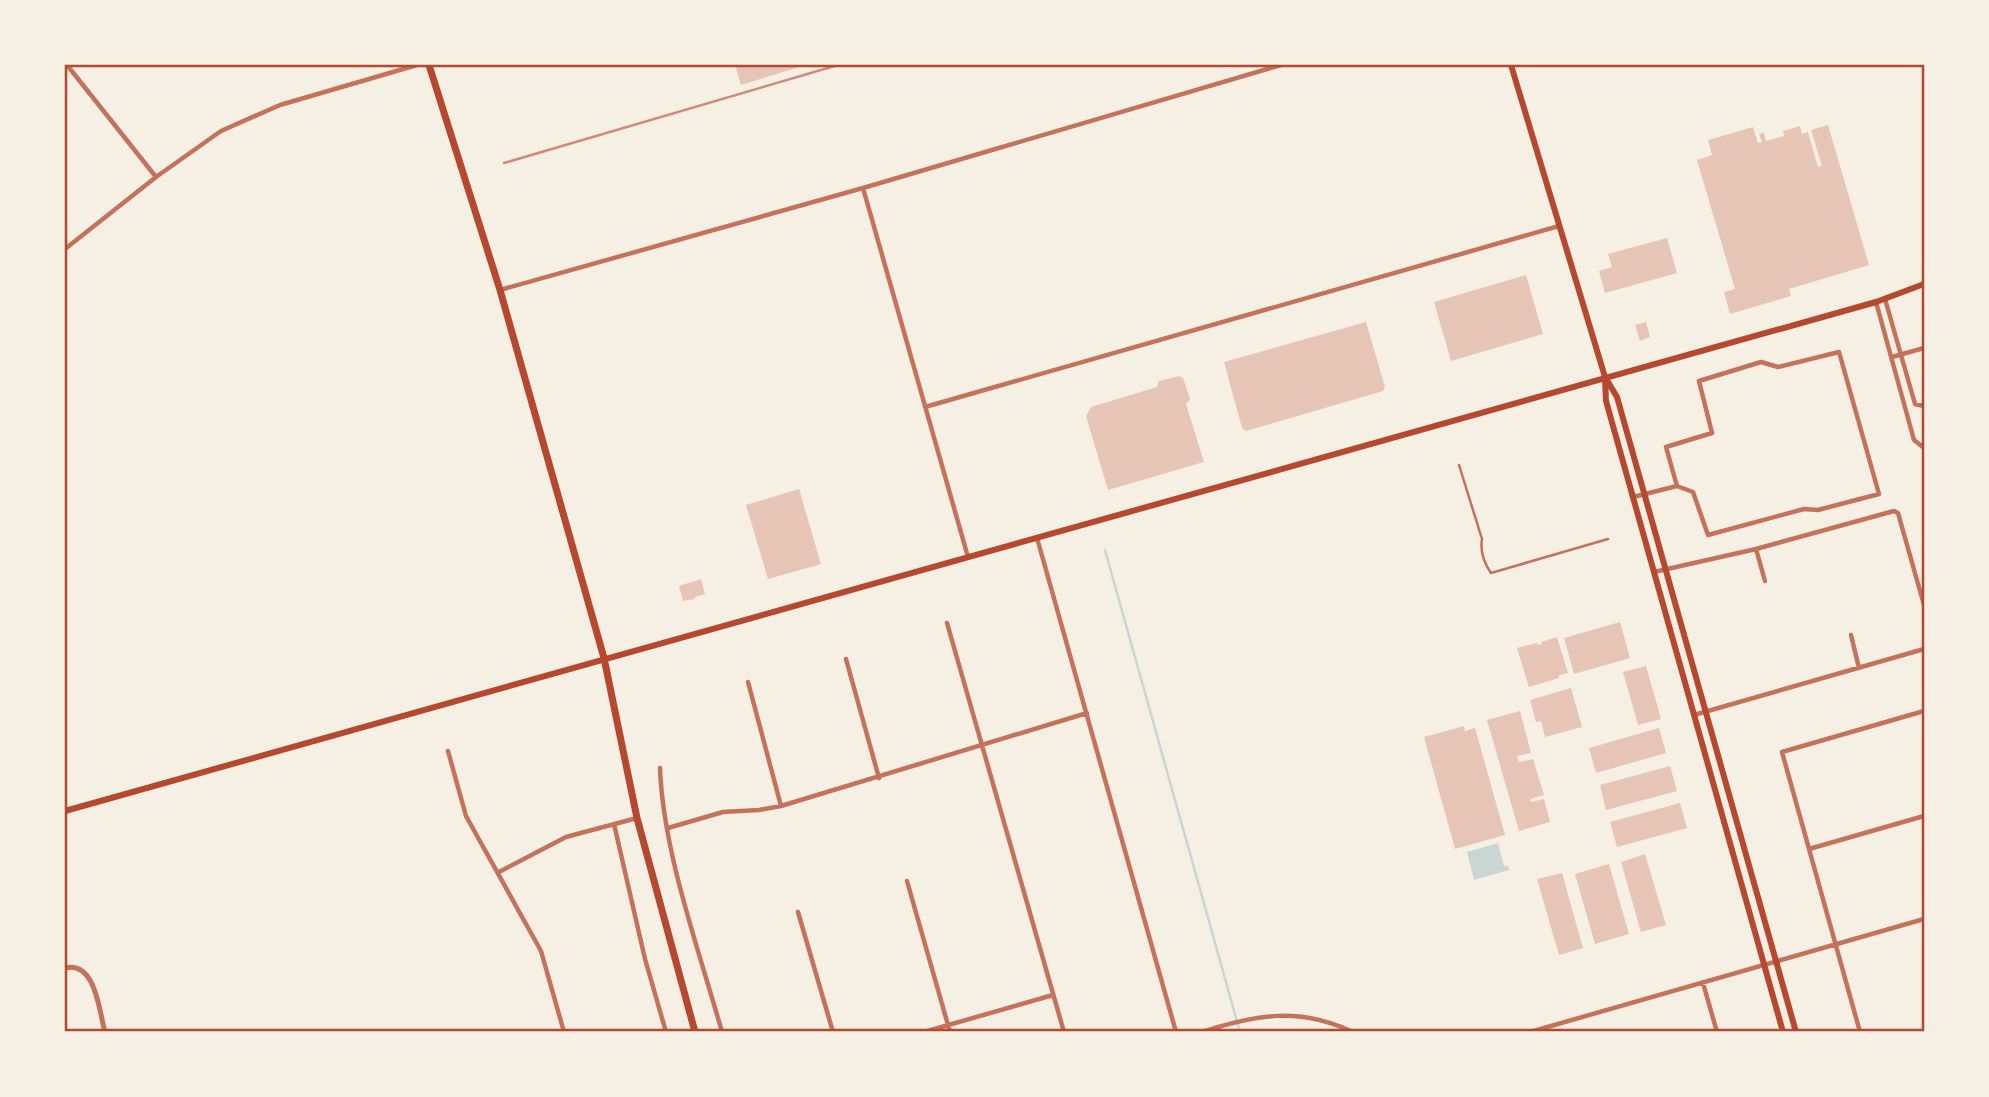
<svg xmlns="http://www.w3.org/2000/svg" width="1989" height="1097" viewBox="0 0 1989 1097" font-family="Figtree,sans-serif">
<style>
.water{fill:#c9d6d2}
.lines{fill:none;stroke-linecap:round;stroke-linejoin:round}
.stream{stroke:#c9d6d2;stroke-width:2.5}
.building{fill:#e6c5b7}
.service{stroke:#c5725c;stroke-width:2.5}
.minor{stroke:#c5725c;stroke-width:4.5}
.tertiary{stroke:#c5725c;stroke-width:5}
.secondary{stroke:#b5482f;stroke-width:6}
.primary{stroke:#b5482f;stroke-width:7}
.rail{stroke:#cf8b77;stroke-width:2.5}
.neatline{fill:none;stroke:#b5482f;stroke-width:2.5}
</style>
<rect width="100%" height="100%" fill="#f6efe4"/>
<path class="water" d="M 1498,843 L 1504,866 L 1508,866 L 1509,870 L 1474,880 L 1467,852 Z"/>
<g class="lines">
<path class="stream" d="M 1105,550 L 1240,1032"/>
</g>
<path class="building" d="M 735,65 L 806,65 L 741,85 Z
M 1828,125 L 1869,265 L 1789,289 L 1791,296 L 1730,314 L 1724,292 L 1735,289 L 1697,160 L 1712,155 L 1708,140 L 1753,127 L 1758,143 L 1762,142 L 1759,134 L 1764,133 L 1766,141 L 1784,136 L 1783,131 L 1800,126 L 1802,134 L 1808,132 L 1818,167 L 1822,166 L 1811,130 Z
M 1667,238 L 1677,273 L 1605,293 L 1599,271 L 1612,267 L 1608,254 Z
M 1526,275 L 1543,334 L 1451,361 L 1434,302 Z
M 1366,322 L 1385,387 L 1383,391 L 1246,431 L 1242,428 L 1224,362 Z
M 1646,322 L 1650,337 L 1640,341 L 1635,325 Z
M 1179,376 L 1183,378 L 1190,399 L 1186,404 L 1204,462 L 1108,490 L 1086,416 L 1091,407 L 1157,387 L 1159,381 Z
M 799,489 L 821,564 L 768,579 L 746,505 Z
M 701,579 L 705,594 L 695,597 L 695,599 L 683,601 L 679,586 Z
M 1620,622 L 1630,658 L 1574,674 L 1564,638 Z
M 1557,637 L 1568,673 L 1559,675 L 1559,678 L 1529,687 L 1517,648 L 1537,643 L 1538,645 L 1542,644 L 1541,642 Z
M 1646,666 L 1661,719 L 1638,725 L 1623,672 Z
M 1571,688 L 1582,727 L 1545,737 L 1541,721 L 1536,722 L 1530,700 Z
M 1520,711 L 1531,753 L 1517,756 L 1519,762 L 1533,759 L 1544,795 L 1530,799 L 1531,802 L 1544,799 L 1550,822 L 1519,831 L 1487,720 Z
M 1464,726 L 1465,731 L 1475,728 L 1505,835 L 1455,849 L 1424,737 Z
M 1659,728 L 1666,753 L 1596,773 L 1589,748 Z
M 1670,766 L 1677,791 L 1606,810 L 1600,785 Z
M 1680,803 L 1687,828 L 1617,847 L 1610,822 Z
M 1645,854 L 1666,925 L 1641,932 L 1621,862 Z
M 1609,864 L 1629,934 L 1595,944 L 1575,874 Z
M 1562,873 L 1583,948 L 1559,955 L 1537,879 Z"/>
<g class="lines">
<path class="service" d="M 1459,465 L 1482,539 C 1480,551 1484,563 1491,573 L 1608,539"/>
<path class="minor" d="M 67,65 L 156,177
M 863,188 L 968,557
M 65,249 L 156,177 L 221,131 L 280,105 L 417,65
M 500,290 L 863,188 L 1281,65
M 1885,299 L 1915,404 L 1924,406
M 1876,302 L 1914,440 L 1924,448
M 1892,357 L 1924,348
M 925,407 L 1559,226
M 1633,497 L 1677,486 L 1693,492 L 1708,535 L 1804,509 L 1818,510 L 1879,494 L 1839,352 L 1778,367 L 1761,362 L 1699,381 L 1712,433 L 1666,447 L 1677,486
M 1037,538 L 1176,1032
M 1756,549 L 1765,581
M 1654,572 L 1756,549 L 1894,511 L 1898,513 L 1924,605
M 947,623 L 1064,1032
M 1851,635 L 1859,668
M 846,659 L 879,778
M 748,682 L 781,806
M 1694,715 L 1924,649
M 448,751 L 466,816 L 541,951 L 564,1032
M 660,768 C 663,852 699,950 722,1032
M 614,824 L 645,959 L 666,1032
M 668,828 L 723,812 L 759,810 L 781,806 L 1087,713
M 1809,849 L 1924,816
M 499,872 L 566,837 L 637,818
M 907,881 L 950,1032
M 798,912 L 833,1032
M 1703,983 L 1717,1032
M 924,1032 L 1053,995
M 1202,1032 C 1257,1014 1300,1007 1353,1032
M 1530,1032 L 1924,919
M 1860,1032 L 1782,752 L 1924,711"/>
<path class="tertiary" d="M 65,968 C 96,961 99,1011 105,1032"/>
<path class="secondary" d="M 1511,65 L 1605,377 L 1617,397 L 1796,1032
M 1605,379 L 1606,401 L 1783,1032
M 65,811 L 1876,302 L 1924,284"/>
<path class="primary" d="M 429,65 L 500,290 L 604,658 L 637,818 L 695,1032"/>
<path class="rail" d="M 504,163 L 838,65"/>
</g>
<rect width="1989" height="1097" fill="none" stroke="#f6efe4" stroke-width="133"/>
<rect x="66" y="66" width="1857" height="964" class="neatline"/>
</svg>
